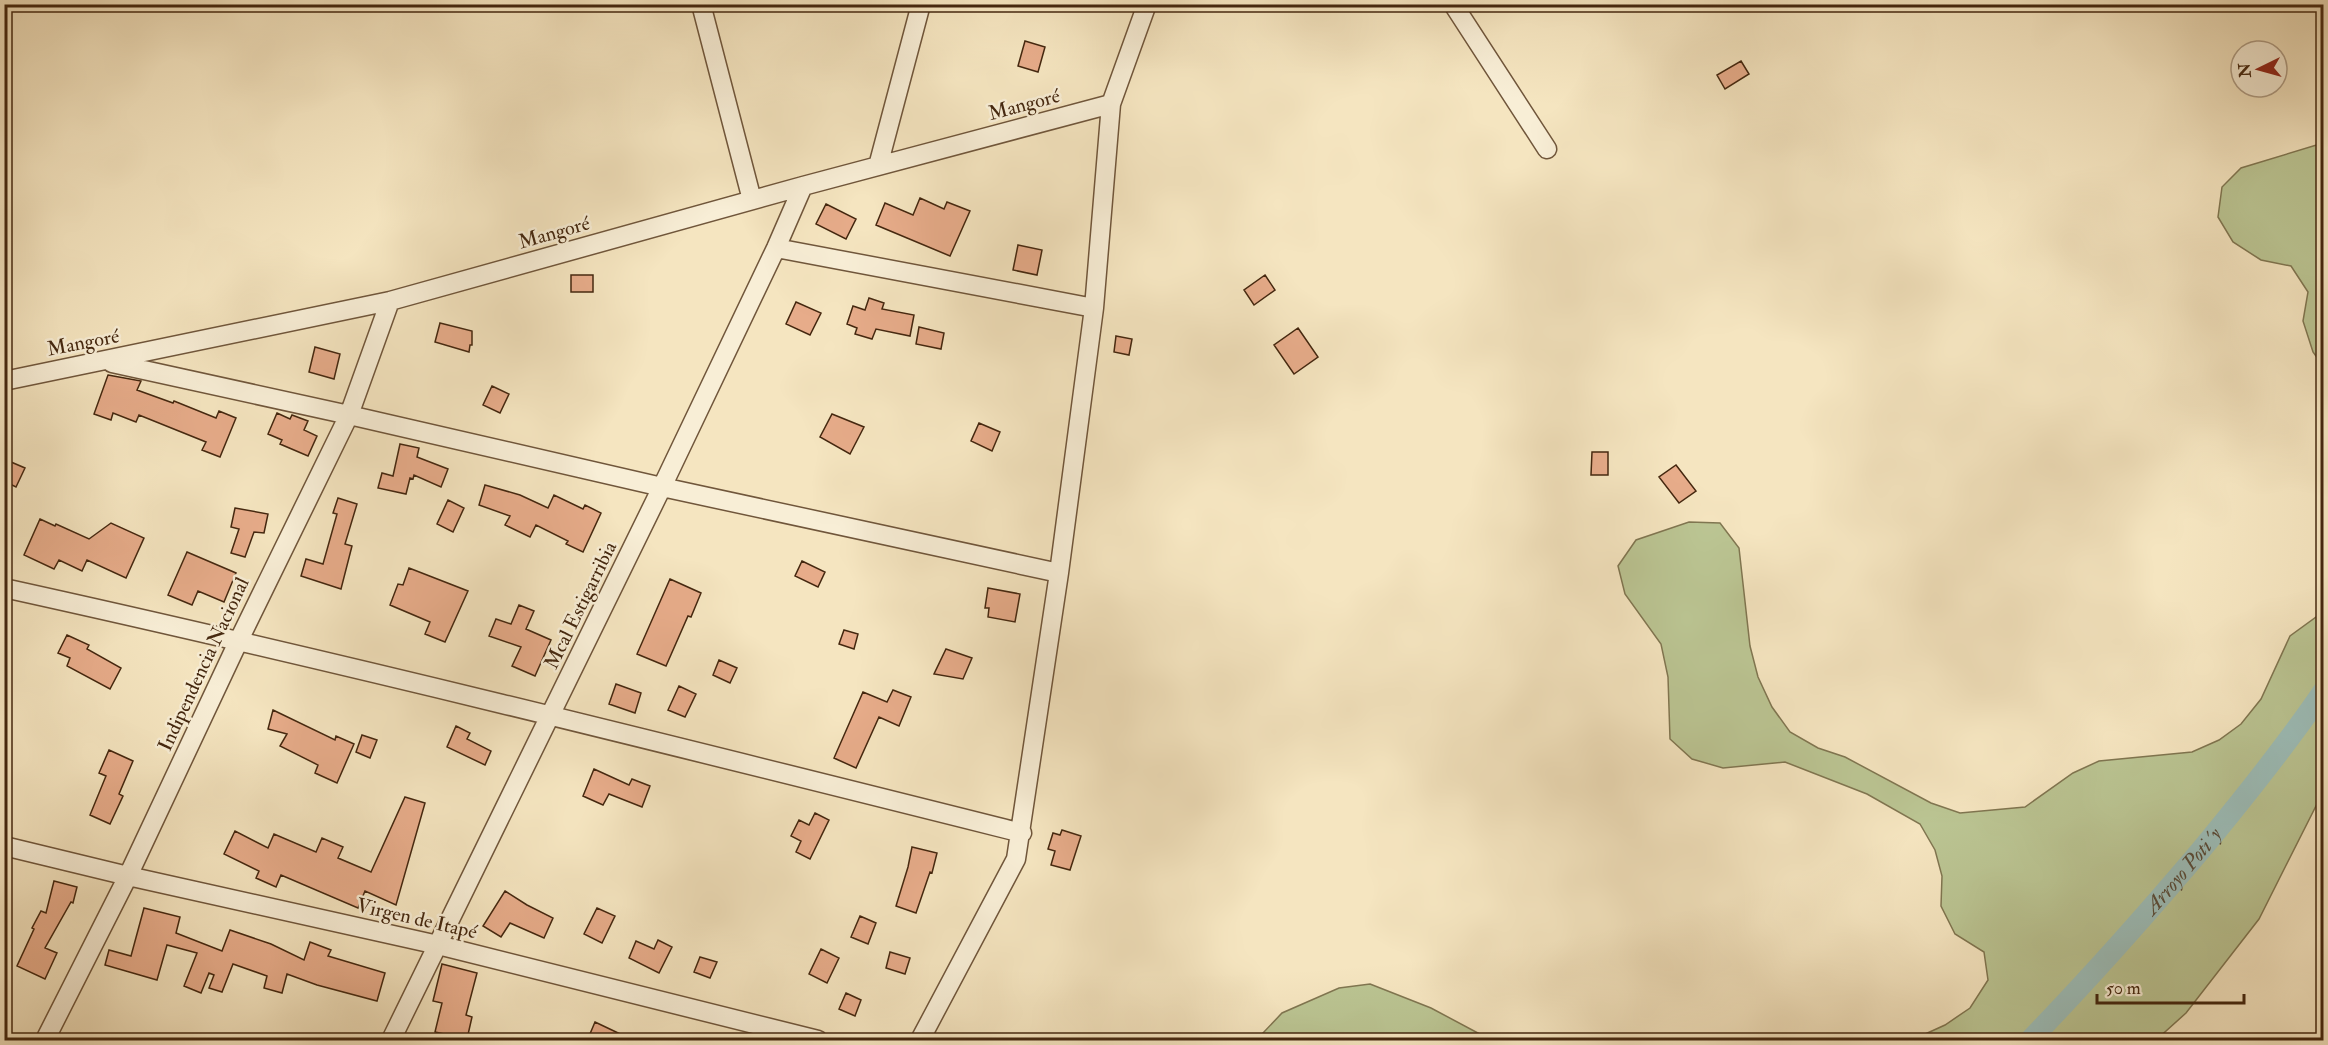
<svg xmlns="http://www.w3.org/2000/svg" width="2328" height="1045" viewBox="0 0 2328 1045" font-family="'IM FELL Double Pica',serif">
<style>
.green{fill:#bbc593;stroke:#807651;stroke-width:1.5}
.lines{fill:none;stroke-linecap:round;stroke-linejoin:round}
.canal{stroke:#9dbeb9;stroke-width:21}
.building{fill:#e7ac8a;stroke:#44270f;stroke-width:1.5}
.street-casing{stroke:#70563b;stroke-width:21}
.street{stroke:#f8eed6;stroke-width:18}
.labels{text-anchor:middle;stroke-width:5;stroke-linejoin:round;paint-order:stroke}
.street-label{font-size:20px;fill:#44270f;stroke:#f8eed6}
.water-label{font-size:21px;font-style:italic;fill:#5a4d3a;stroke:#f8eed6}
</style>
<rect width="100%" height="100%" fill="#f5e5c0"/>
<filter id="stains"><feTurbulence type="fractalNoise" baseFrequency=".00333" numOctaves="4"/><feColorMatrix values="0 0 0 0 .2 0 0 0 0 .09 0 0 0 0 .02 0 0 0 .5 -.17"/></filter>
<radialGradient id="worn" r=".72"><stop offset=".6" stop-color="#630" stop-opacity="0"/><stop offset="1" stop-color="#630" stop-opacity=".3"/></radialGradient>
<path class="green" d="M 2323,143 L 2324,143 L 2323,366 L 2313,352 L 2303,321 L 2308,292 L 2291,266 L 2261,260 L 2233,242 L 2218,217 L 2222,187 L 2241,168 Z
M 1689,522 L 1720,523 L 1739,548 L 1750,646 L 1758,677 L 1772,707 L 1790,732 L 1818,748 L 1845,757 L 1931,803 L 1960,813 L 2025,807 L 2073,773 L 2099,761 L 2192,752 L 2219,740 L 2241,724 L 2261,699 L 2290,636 L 2323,612 L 2323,792 L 2259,919 L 2186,1013 L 2156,1040 L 1912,1040 L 1945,1025 L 1970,1008 L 1988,980 L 1984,952 L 1955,934 L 1941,906 L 1942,876 L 1935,850 L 1920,824 L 1867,794 L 1785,762 L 1723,768 L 1692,759 L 1670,739 L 1668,677 L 1661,644 L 1625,594 L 1618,566 L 1636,540 Z
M 1370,984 L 1431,1008 L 1491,1040 L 1262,1040 L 1262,1034 L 1282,1013 L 1339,988 Z"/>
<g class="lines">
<path class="canal" id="s1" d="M 2030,1040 C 2089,979 2146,915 2201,850 C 2244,798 2286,746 2324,690"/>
</g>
<path class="building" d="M 1025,41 L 1045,47 L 1038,72 L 1018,66 Z
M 1741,61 L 1749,74 L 1725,89 L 1717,75 Z
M 920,198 L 944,209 L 947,202 L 970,211 L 950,256 L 876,225 L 885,203 L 913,215 Z
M 826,204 L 856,219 L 846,239 L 816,224 Z
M 1018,245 L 1042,250 L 1037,275 L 1013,270 Z
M 571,275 L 593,275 L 593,292 L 571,292 Z
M 1265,275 L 1275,290 L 1254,305 L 1244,290 Z
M 869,298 L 884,303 L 882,309 L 914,315 L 910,336 L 876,329 L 872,339 L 855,334 L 857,328 L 847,324 L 853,306 L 865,310 Z
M 796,302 L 821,313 L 810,335 L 786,324 Z
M 440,323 L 472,331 L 472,345 L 470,345 L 469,352 L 435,342 Z
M 919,327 L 944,333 L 941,349 L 916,344 Z
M 1298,328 L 1318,357 L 1294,374 L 1274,345 Z
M 1116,336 L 1132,339 L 1129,355 L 1114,352 Z
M 315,347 L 340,354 L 334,379 L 309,372 Z
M 108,375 L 141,381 L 137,390 L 173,403 L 174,401 L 216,418 L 219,411 L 236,418 L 220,457 L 202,450 L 206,442 L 139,415 L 136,422 L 113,413 L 111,420 L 94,414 Z
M 492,386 L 509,394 L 500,413 L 483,405 Z
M 277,413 L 290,419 L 292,415 L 308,421 L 304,430 L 317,436 L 308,456 L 280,444 L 282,440 L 268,434 Z
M 832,414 L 864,427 L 850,454 L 820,437 Z
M 979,423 L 1000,432 L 992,451 L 971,441 Z
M 400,444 L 419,448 L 417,457 L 448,469 L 441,487 L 414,475 L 413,479 L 410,478 L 406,494 L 378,488 L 382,473 L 393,476 Z
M 1592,452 L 1608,452 L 1608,475 L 1591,475 Z
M 4,459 L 25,468 L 16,487 L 4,481 Z
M 1676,465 L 1696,491 L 1679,503 L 1659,477 Z
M 485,485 L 520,495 L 548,508 L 554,495 L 583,509 L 585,505 L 601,513 L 583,552 L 566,544 L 568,541 L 536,525 L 530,537 L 505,525 L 510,516 L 479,505 Z
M 338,498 L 357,504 L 345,544 L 352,546 L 341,589 L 301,576 L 306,559 L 323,564 L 337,514 L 333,513 Z
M 448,500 L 464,508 L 453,532 L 437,524 Z
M 235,508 L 268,514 L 264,533 L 254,532 L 245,557 L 231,553 L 239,529 L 231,527 Z
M 40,519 L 55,526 L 56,524 L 89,539 L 111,523 L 144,538 L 126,578 L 87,560 L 82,571 L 59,560 L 54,569 L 24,555 Z
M 187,552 L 236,573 L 224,602 L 198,591 L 192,605 L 168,595 Z
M 802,561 L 825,572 L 818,587 L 795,576 Z
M 409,568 L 468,591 L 445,642 L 425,634 L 430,622 L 390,605 L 398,584 L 403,585 Z
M 670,579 L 701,593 L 691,617 L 688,616 L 666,666 L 637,654 Z
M 988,588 L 1020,594 L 1015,622 L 988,617 L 989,608 L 985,608 Z
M 519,605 L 534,611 L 526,629 L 551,640 L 535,676 L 512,666 L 521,647 L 489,636 L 496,619 L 511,624 Z
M 844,630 L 858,634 L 854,649 L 839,644 Z
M 67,635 L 89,645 L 87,649 L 121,668 L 110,689 L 67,666 L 70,658 L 58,653 Z
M 946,649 L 972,658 L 963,679 L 934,674 Z
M 719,660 L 737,668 L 730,683 L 713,675 Z
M 616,684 L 641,693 L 635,713 L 609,704 Z
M 679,686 L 696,694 L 685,717 L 668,710 Z
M 893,690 L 911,697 L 899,726 L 879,717 L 856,768 L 834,758 L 863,692 L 887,702 Z
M 273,710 L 335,740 L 336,736 L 354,744 L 337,783 L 315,773 L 318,765 L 280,746 L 287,734 L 268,729 Z
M 456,726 L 470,733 L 467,739 L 491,751 L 485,765 L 447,747 Z
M 362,735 L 377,740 L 370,758 L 356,752 Z
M 109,750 L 133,761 L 119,794 L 123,796 L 110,824 L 90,815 L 106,776 L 99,773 Z
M 594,769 L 629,785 L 632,779 L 650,786 L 642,807 L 609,794 L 603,805 L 583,796 Z
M 405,797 L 425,803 L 396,905 L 365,891 L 358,908 L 281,875 L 276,887 L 256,878 L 259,871 L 224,854 L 235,831 L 268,848 L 274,834 L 316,852 L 322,838 L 343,847 L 338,858 L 371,872 Z
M 815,813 L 829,820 L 810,859 L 796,852 L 801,841 L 791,836 L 799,820 L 809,825 Z
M 1062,830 L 1081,836 L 1070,870 L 1051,865 L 1055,851 L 1048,849 L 1053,833 L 1060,835 Z
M 912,847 L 937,853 L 932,873 L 930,872 L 916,913 L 896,906 L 908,867 Z
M 54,881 L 77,887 L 73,903 L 71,902 L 45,948 L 57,953 L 45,979 L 17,966 L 34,929 L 32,928 L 41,911 L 46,913 Z
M 505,891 L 527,905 L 553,918 L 544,938 L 510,923 L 501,937 L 483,926 Z
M 144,908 L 180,917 L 176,933 L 222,951 L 230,930 L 271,944 L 304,960 L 310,942 L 331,950 L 328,956 L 385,973 L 377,1001 L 317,985 L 287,974 L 282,993 L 264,988 L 267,976 L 233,964 L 222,992 L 209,988 L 214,975 L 209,973 L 201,993 L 184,986 L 197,953 L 167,945 L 157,980 L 105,965 L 109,950 L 131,956 Z
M 597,908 L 615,916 L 602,943 L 584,934 Z
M 860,916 L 876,923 L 868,944 L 851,937 Z
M 658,940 L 672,947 L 659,973 L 629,958 L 636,941 L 654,949 Z
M 821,949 L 839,958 L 827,983 L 809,974 Z
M 890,952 L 910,958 L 905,974 L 886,968 Z
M 700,957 L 717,962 L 710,978 L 694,972 Z
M 442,964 L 477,973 L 466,1015 L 472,1017 L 467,1039 L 435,1032 L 442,1003 L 433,1001 Z
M 846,993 L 861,1000 L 855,1016 L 839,1009 Z
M 595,1022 L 635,1041 L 587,1041 Z"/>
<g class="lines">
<defs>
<path id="street" d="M 701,4 L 752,200
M 1453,4 L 1547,149
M 878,166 L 921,4
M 776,248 L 1094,308
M 112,363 L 349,415 L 662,487 L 1059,573
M 4,381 L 390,301 L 803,186 L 1111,104
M 4,588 C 345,663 683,748 1022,833
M 4,846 L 128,876 L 438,945 L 818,1040
M 45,1040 L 128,876 L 239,640 L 349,415 L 390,301
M 391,1040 L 662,487 L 776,248 L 803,186
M 920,1040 L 1016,859 L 1059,573 L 1094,308 L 1111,104 L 1147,4"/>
</defs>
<use href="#street" class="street-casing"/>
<use href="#street" class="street"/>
</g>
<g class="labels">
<g class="street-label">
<text transform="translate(1024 104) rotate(-15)" y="7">Mangoré</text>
<text transform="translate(554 232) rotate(-16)" y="7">Mangoré</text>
<text transform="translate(83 342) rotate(-11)" y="7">Mangoré</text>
<text transform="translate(580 605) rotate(-64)" y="7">Mcal Estigarribia</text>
<text transform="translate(203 664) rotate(-65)" y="7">Indipendencia Nacional</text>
<text transform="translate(417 918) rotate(13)" y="7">Virgen de Itapé</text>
</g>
<g class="water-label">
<text dy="7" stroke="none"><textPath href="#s1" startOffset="228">Arroyo Poti´y</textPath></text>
</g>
</g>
<rect width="2328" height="1045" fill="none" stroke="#f5e5c0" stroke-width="24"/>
<rect x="6" y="6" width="2316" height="1033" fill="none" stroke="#44270f" stroke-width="3"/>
<rect x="12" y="12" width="2304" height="1021" fill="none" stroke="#44270f" stroke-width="1.5"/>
<g transform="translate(2259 69) rotate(265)"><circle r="28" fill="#f8eed6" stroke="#b09e86" stroke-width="1.5"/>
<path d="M0-4.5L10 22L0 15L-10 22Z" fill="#8f2418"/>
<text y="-9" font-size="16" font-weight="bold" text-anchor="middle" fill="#44270f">N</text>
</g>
<path d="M2097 994v9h147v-9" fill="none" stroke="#44270f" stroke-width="3"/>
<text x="2106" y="994" font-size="18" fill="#44270f" stroke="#f8eed6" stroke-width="4.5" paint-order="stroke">50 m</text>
<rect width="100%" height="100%" filter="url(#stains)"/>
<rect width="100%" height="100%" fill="url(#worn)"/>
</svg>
